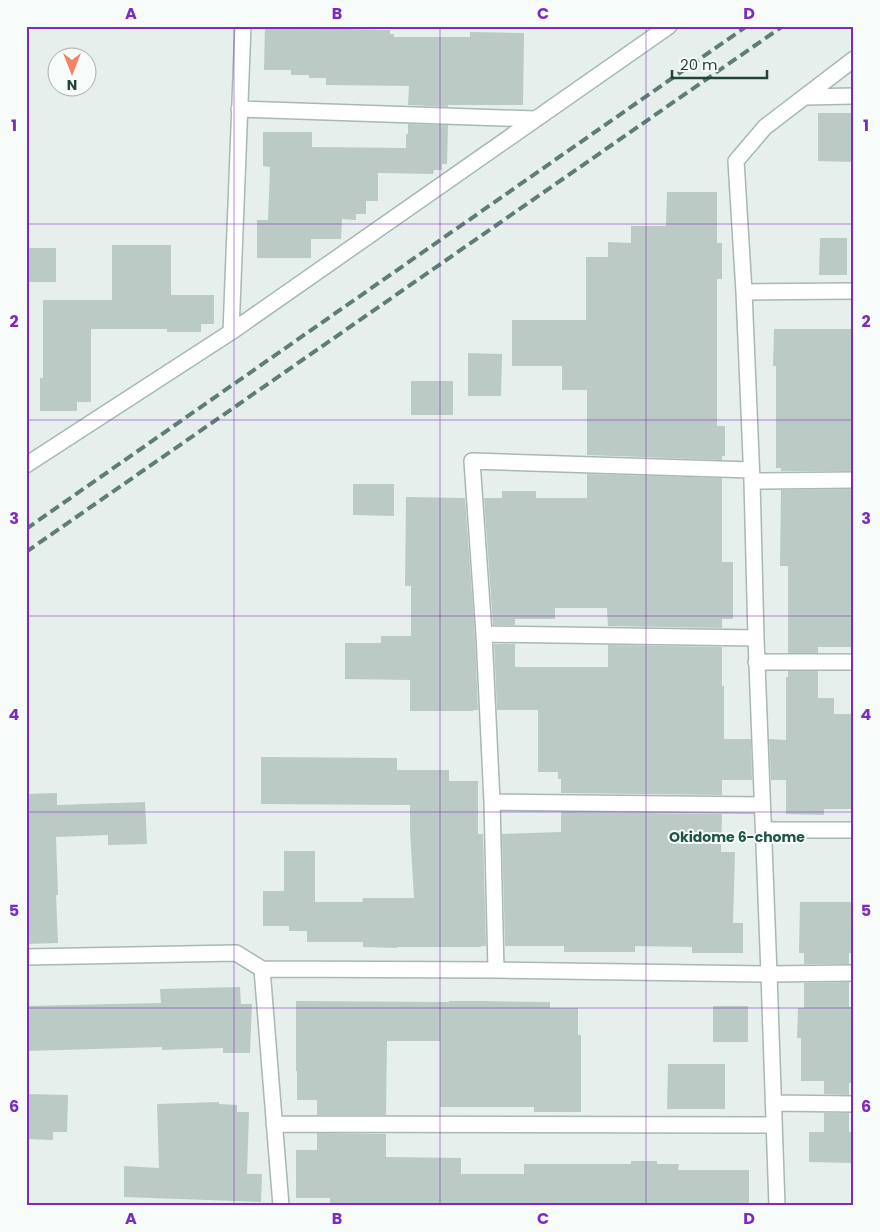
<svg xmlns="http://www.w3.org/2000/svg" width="880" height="1232" viewBox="0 0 880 1232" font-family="Poppins,sans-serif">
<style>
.building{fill:#bbcac4}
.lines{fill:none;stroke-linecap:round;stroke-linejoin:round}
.minor-casing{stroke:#a8b8b2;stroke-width:18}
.minor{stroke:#fff;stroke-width:15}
.rail{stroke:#5f7d75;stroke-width:4;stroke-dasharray:10 5;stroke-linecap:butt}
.grid{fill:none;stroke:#7b2cbf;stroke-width:1;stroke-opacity:0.55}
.labels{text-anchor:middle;stroke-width:4;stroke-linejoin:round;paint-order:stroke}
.neighbourhood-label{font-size:14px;font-weight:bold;fill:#1f5548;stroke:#f7fbf9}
.neatline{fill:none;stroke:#7b2cbf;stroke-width:2}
.grid-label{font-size:16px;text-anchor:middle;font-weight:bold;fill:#7b2cbf}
</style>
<rect width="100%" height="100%" fill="#e6efeb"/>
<path class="building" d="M 265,26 L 345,26 L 345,29 L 390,30 L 390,34 L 394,34 L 394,37 L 470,37 L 470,32 L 524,33 L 523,105 L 448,105 L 448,107 L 408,105 L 409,86 L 326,85 L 326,78 L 309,78 L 309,75 L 291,75 L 291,70 L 264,70 Z
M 818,113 L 854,113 L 854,162 L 818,161 Z
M 408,124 L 448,125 L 447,164 L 442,164 L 442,170 L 434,170 L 433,174 L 378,173 L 378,201 L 366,201 L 366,214 L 356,214 L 356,220 L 342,219 L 341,239 L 311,239 L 311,258 L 257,258 L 257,220 L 268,220 L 270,167 L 263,166 L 263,132 L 312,132 L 312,147 L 406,148 L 406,134 L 408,134 Z
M 667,192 L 717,192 L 717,243 L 722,243 L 722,279 L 717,279 L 717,426 L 725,426 L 725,456 L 722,456 L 722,460 L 587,455 L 587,390 L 562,390 L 562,366 L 512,366 L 512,320 L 586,320 L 586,257 L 608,257 L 608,242 L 631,243 L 631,226 L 666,226 Z
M 820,238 L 847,238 L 847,275 L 819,275 Z
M 112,245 L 171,245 L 171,295 L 214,295 L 214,324 L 201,324 L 201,332 L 167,332 L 167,329 L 91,329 L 91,402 L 77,402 L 77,411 L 40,411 L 40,378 L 43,378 L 43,300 L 112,300 Z
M 26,248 L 56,248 L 56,282 L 26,282 Z
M 774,329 L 854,329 L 854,471 L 781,471 L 781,468 L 776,468 L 776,366 L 773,366 Z
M 468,353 L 502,354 L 501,396 L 468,396 Z
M 411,381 L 453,381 L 453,415 L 411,415 Z
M 587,474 L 722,478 L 722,562 L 733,562 L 733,619 L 722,619 L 722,628 L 608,626 L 607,608 L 555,608 L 555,619 L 515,619 L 515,625 L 493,625 L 484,498 L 502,498 L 502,491 L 536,491 L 536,498 L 587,498 Z
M 353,484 L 394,484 L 394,516 L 353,515 Z
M 854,489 L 854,647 L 818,647 L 818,653 L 788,653 L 788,566 L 780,566 L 781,490 Z
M 406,497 L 465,498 L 475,635 L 478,710 L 473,710 L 473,711 L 410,711 L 410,680 L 345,679 L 345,643 L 381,643 L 381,636 L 411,636 L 411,586 L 405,586 Z
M 494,644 L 515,644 L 515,667 L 608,667 L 608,645 L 722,647 L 722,686 L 724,686 L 724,739 L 751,739 L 752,780 L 722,780 L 722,795 L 561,793 L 561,779 L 558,779 L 558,772 L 538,772 L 538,710 L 497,710 Z
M 788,671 L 818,671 L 818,698 L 834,698 L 834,714 L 854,714 L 854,809 L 824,809 L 824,815 L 786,814 L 786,780 L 771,780 L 769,739 L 786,740 L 786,677 L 788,677 Z
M 261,757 L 397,758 L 397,770 L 449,770 L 449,781 L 478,781 L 478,834 L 483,834 L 486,946 L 481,946 L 481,947 L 397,947 L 397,948 L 363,947 L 363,942 L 307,942 L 307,931 L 289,931 L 289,926 L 263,926 L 263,891 L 284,891 L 284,851 L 315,851 L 315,902 L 362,902 L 363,898 L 414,898 L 410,831 L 410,805 L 261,804 Z
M 57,793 L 57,805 L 145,802 L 147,844 L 108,845 L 108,835 L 56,837 L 58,895 L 56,895 L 58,943 L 26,944 L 26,794 Z
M 561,812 L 722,814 L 721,852 L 735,852 L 733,923 L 743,923 L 743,953 L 692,953 L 692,947 L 635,946 L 635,952 L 564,952 L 564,946 L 505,946 L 502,834 L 561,832 Z
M 800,902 L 851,902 L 851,953 L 849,953 L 849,964 L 804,964 L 804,953 L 799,953 Z
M 849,982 L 849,1007 L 854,1007 L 853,1083 L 849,1083 L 849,1095 L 824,1094 L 824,1081 L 801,1081 L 801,1038 L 797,1038 L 798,1008 L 804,1008 L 804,983 Z
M 240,987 L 241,1004 L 252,1004 L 250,1053 L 223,1053 L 223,1048 L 162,1050 L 162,1047 L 26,1051 L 26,1006 L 161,1003 L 160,989 Z
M 296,1001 L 449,1002 L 449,1001 L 481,1001 L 550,1002 L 550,1008 L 578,1008 L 578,1035 L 581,1035 L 581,1112 L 534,1112 L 534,1107 L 440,1107 L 440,1041 L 387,1041 L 386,1115 L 317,1115 L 317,1100 L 297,1100 L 297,1071 L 296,1071 Z
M 713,1006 L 748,1006 L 748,1042 L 713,1042 Z
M 668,1064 L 725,1064 L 725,1109 L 667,1109 Z
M 26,1094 L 68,1095 L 67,1132 L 53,1132 L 53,1140 L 26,1139 Z
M 219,1102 L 219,1104 L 237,1105 L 237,1112 L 249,1112 L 247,1174 L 262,1174 L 261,1202 L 124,1197 L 124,1166 L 159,1168 L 157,1104 Z
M 824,1113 L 849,1113 L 849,1132 L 854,1132 L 854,1163 L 809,1162 L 809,1132 L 824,1132 Z
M 317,1133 L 386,1134 L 386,1157 L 461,1158 L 461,1174 L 524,1174 L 524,1164 L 631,1164 L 631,1161 L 657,1161 L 657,1164 L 679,1164 L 678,1170 L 749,1170 L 749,1203 L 678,1203 L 678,1206 L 561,1206 L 561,1204 L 470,1205 L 408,1204 L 408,1203 L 355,1203 L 355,1206 L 330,1206 L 330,1198 L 296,1198 L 296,1150 L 317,1150 Z"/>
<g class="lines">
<defs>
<path id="minor" d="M 805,97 L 854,96
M 239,109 L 535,119
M 744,292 L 854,291
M 231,332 L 243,26
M 26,465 L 231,332 L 669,26
M 752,481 L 854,480
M 484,634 L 756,638
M 756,662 L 854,662
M 492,802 L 762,805
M 764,830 L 854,830
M 26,957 L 236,953 L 262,969 L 496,970 L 769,974 L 854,973
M 262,969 L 281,1206
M 496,970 L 492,802 L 484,634 L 472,461 L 751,470
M 773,1103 L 854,1104
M 274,1124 L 774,1125
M 777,1206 L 769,974 L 756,638 L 752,481 L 744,292 L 736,161 L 765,127 L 854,59"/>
</defs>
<use href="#minor" class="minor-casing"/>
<use href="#minor" class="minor"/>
<path class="rail" d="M 26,529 L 747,26
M 26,552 L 783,26"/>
</g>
<path class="grid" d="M 234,26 L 234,1206M 440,26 L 440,1206M 646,26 L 646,1206M 26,224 L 854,224M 26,420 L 854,420M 26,616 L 854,616M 26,812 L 854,812M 26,1008 L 854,1008"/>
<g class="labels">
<g class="neighbourhood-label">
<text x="737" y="842">Okidome 6-chome</text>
</g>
</g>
<rect width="880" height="1232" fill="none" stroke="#f7fbf9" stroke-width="55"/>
<g transform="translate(72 72) rotate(180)"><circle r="24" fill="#f7fbf9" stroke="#a3b1ad"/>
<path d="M0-4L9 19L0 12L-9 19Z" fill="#f4845f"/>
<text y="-8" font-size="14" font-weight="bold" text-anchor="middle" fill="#24423a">N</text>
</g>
<path d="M672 70v8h95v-8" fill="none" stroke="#24423a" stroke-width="2.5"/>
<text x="680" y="70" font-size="15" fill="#24423a" stroke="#f7fbf9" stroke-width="4" paint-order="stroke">20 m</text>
<rect x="28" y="28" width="824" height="1176" class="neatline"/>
<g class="grid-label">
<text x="131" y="19">A</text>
<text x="337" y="19">B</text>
<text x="543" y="19">C</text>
<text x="749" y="19">D</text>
<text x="14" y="131">1</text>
<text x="866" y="131">1</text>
<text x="14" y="327">2</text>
<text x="866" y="327">2</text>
<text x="14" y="524">3</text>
<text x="866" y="524">3</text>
<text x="14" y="720">4</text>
<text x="866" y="720">4</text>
<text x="14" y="916">5</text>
<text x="866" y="916">5</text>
<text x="14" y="1112">6</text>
<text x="866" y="1112">6</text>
<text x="131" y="1224">A</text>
<text x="337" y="1224">B</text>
<text x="543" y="1224">C</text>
<text x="749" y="1224">D</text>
</g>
</svg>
